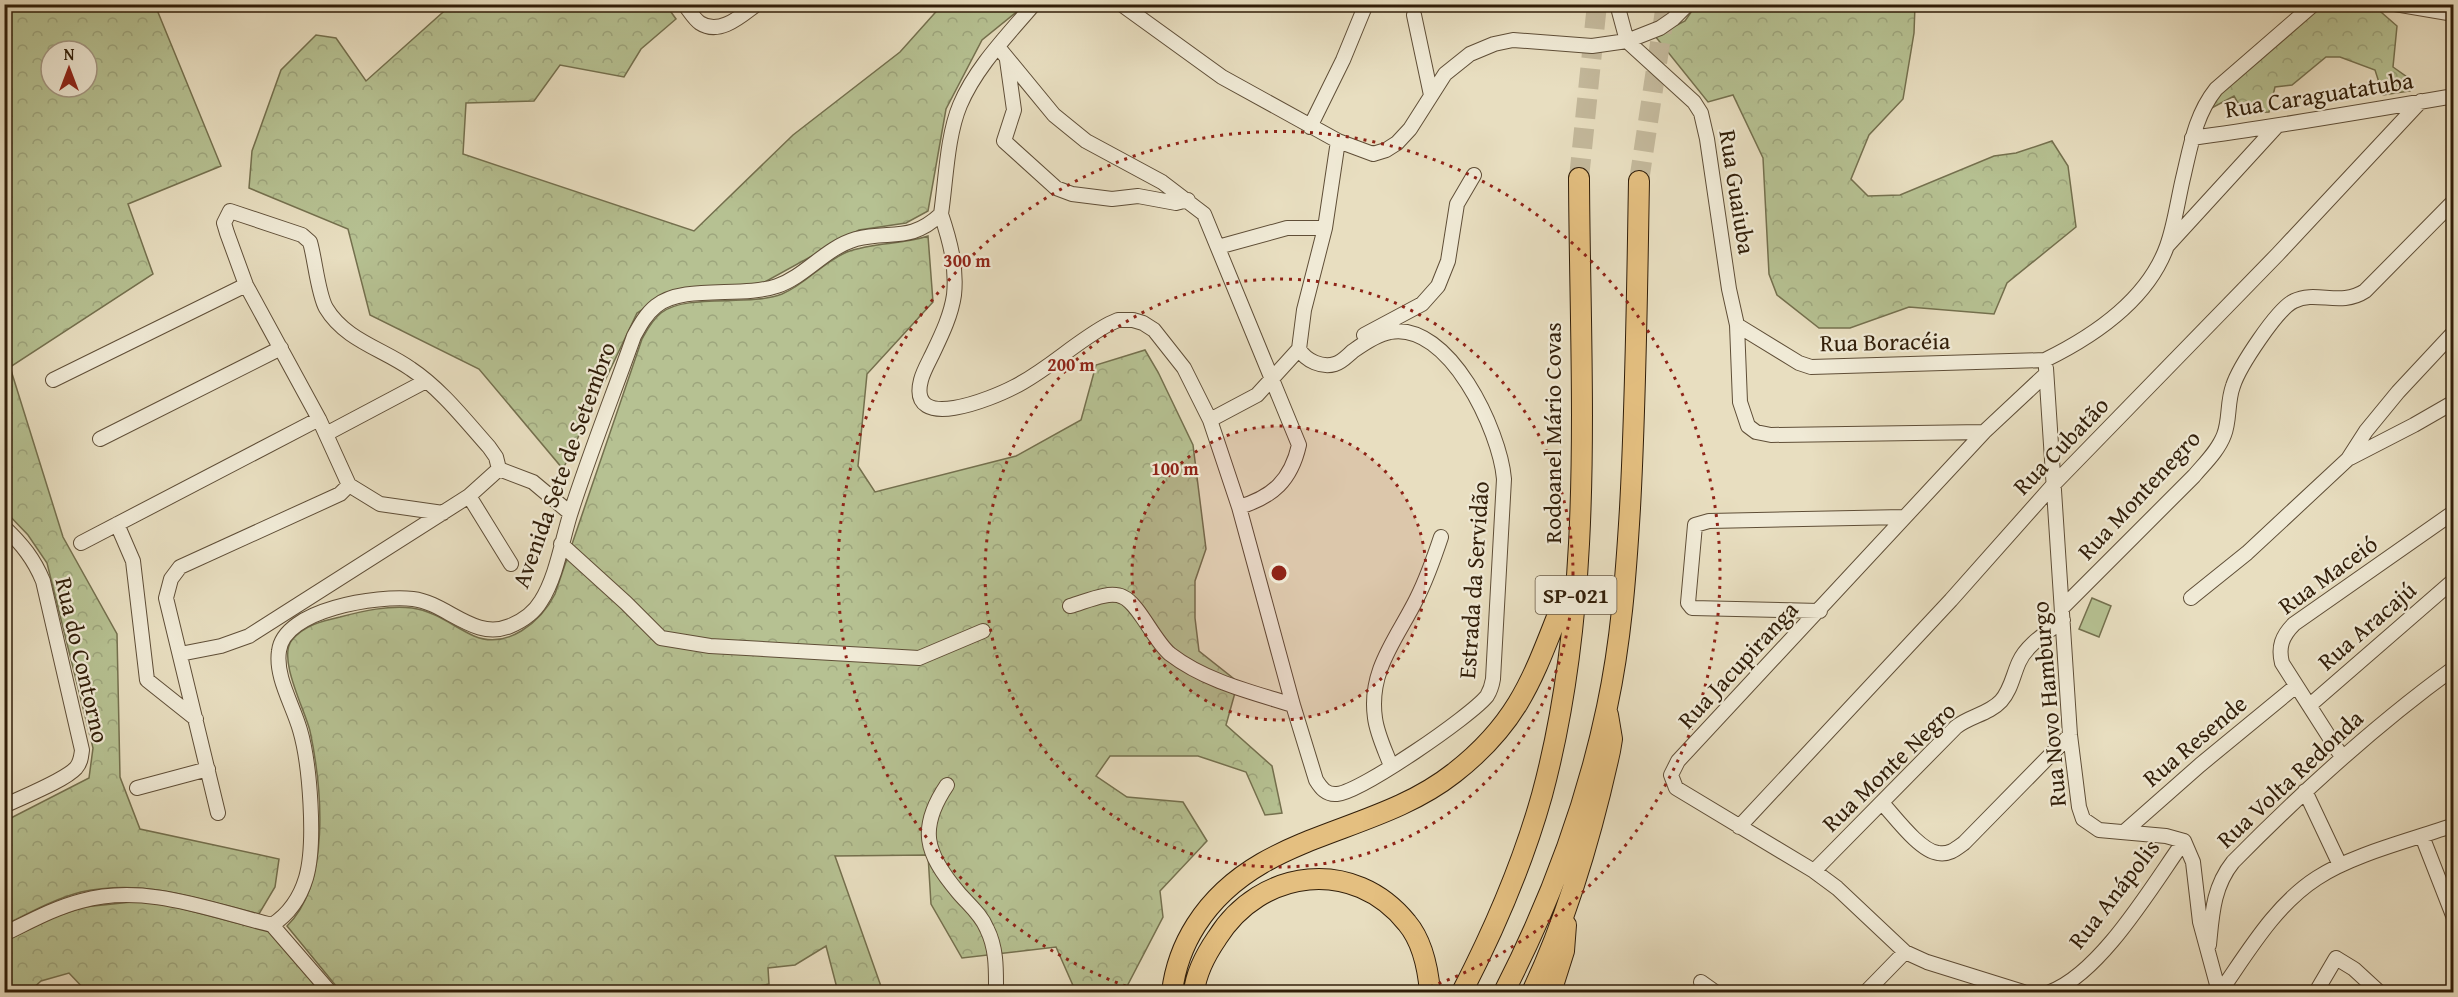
<svg xmlns="http://www.w3.org/2000/svg" width="2458" height="997" viewBox="0 0 2458 997" font-family="'Gentium Book Plus',serif">
<style>
.forest{fill:url(#forest-crowns);stroke:#74704e;stroke-width:1.5;fill-rule:evenodd}
.garden{fill:#b6c192;stroke:#74704e;stroke-width:1.5}
.lines{fill:none;stroke-linecap:round;stroke-linejoin:round}
.highway-tunnel{stroke:#c3b89b;stroke-width:20;stroke-dasharray:20 10;stroke-linecap:butt}
.minor-casing{stroke:#5f4e37;stroke-width:16}
.highway-casing{stroke:#311e09;stroke-width:22}
.minor{stroke:#f0ead6;stroke-width:14}
.highway{stroke:#e4bf80;stroke-width:20}
.ring{fill:none;stroke:#8f2418;stroke-width:3;stroke-dasharray:3 6}
.labels{text-anchor:middle;stroke-width:4.5;stroke-linejoin:round;paint-order:stroke}
.shield{fill:#f0ead6;stroke:#6a5b46;stroke-width:1.5}
.shield-label{font-size:22px;font-weight:bold;fill:#311e09}
.street-label{font-size:24px;fill:#311e09;stroke:#f0ead6}
.centre{fill:#8f2418;stroke:#f0ead6;stroke-width:3}
.ring-label{font-size:18px;text-anchor:middle;font-weight:bold;fill:#8f2418;stroke:#f0ead6;stroke-width:4.5;stroke-linejoin:round;paint-order:stroke}
</style>
<defs>
<pattern id="forest-crowns" width="20" height="18" patternUnits="userSpaceOnUse" patternTransform="scale(1.5)"><rect width="20" height="18" fill="#b6c192"/><path d="M2 6a3 3 0 1 1 6 0M12 15a3 3 0 1 1 6 0" fill="none" stroke="#9da57d"/></pattern>
</defs>
<rect width="100%" height="100%" fill="#e8dec0"/>
<filter id="stains"><feTurbulence type="fractalNoise" baseFrequency=".00333" numOctaves="4"/><feColorMatrix values="0 0 0 0 .2 0 0 0 0 .09 0 0 0 0 .02 0 0 0 .5 -.17"/></filter>
<radialGradient id="worn" r=".72"><stop offset=".6" stop-color="#630" stop-opacity="0"/><stop offset="1" stop-color="#630" stop-opacity=".3"/></radialGradient>
<path class="forest" d="M 5,5 L 155,5 L 221,166 L 128,204 L 153,274 L 10,367 L 63,537 L 117,634 L 120,777 L 140,829 L 279,859 L 275,887 L 259,914 C 198,899 144,878 81,892 C 54,899 29,913 5,925 L 5,821 L 89,778 L 93,748 L 47,563 L 28,535 L 5,511 ZM 51,51 L 87,51 L 87,87 L 51,87 Z
M 451,5 L 666,5 L 676,19 L 641,49 L 624,77 L 560,65 L 534,101 L 466,103 L 463,154 L 694,231 L 793,135 L 900,52 L 942,5 L 1025,5 L 982,40 L 946,109 L 928,211 L 906,223 L 859,230 L 763,283 L 672,291 L 637,313 L 563,469 L 479,369 L 370,315 L 348,229 L 249,188 L 252,151 L 281,70 L 316,35 L 336,38 L 366,81 Z
M 1696,5 L 1915,5 L 1914,33 L 1903,99 L 1869,135 L 1851,179 L 1868,196 L 1900,195 L 1994,156 L 2016,153 L 2052,141 L 2068,166 L 2076,227 L 2007,283 L 1994,314 L 1909,307 L 1850,328 L 1819,328 L 1777,295 L 1769,274 L 1763,158 L 1733,95 L 1708,102 L 1655,36 L 1685,21 Z
M 2333,5 L 2374,6 L 2397,26 L 2393,67 L 2407,77 L 2410,91 L 2383,95 L 2375,70 L 2340,57 L 2326,57 L 2292,85 L 2275,87 L 2269,112 L 2244,113 L 2234,96 L 2208,110 L 2218,94 L 2312,10 Z
M 928,236 L 933,302 L 867,374 L 858,466 L 875,492 L 1016,456 L 1081,420 L 1096,365 L 1145,350 L 1158,372 L 1193,445 L 1206,549 L 1195,581 L 1195,618 L 1199,651 L 1238,682 L 1226,725 L 1272,766 L 1282,813 L 1265,815 L 1246,772 L 1198,756 L 1110,756 L 1096,776 L 1127,797 L 1183,802 L 1207,841 L 1160,891 L 1163,917 L 1124,992 L 1075,990 L 1056,947 L 962,958 L 931,904 L 928,855 L 835,856 L 883,992 L 838,992 L 826,946 L 795,965 L 768,968 L 769,984 L 730,992 L 341,992 L 287,926 C 331,883 322,788 310,731 C 305,710 277,658 292,640 C 305,625 322,621 340,617 C 363,611 389,605 412,608 C 435,611 454,627 474,636 C 507,650 541,622 555,594 L 642,339 C 647,330 652,320 661,313 C 686,293 748,307 782,294 C 806,284 823,262 847,252 C 873,242 902,245 928,236 Z
M 141,901 L 168,905 L 268,931 L 321,992 L 87,992 L 69,973 L 41,981 L 29,992 L 5,992 L 5,941 L 54,917 L 84,907 Z"/>
<path class="garden" d="M 2092,598 L 2111,606 L 2099,637 L 2079,629 Z"/>
<g class="lines">
<path class="highway-tunnel" d="M 1579,178 L 1597,4
M 1639,181 L 1666,4"/>
<defs>
<path id="minor" d="M 684,4 C 689,10 694,19 700,23 C 720,36 742,15 757,4
M 1121,4 L 1222,77 L 1338,141 L 1373,154 L 1386,150 L 1397,143 L 1410,129 L 1445,74 L 1470,54 L 1494,44 L 1513,40 L 1592,46 L 1627,41 L 1660,28 L 1673,19 L 1688,4
M 1617,4 L 1627,41 L 1694,102 L 1701,113 L 1707,139 L 1729,289 L 1737,325 L 1740,402 L 1748,426 L 1756,432 L 1771,435 L 1984,432
M 2395,4 L 2454,14
M 1414,15 L 1431,95
M 998,47 L 1054,115 L 1086,141 L 1162,182 L 1204,214 L 1299,445 C 1291,480 1273,497 1239,507
M 1007,60 L 1014,110 L 1004,141 L 1056,188 L 1072,194 L 1112,199 L 1138,196 L 1176,203 L 1188,200
M 1310,127 L 1343,60 L 1366,4
M 2192,138 C 2280,126 2367,111 2454,96
M 941,214 C 950,241 957,267 954,295 C 951,316 941,336 932,355 C 928,363 923,372 921,380 C 907,434 993,398 1014,387 C 1048,370 1075,342 1109,324 L 1118,320 L 1133,320 L 1143,323 L 1154,330 L 1184,368 L 1210,420 L 1239,507 L 1293,705 L 1316,780 C 1321,788 1326,795 1337,794 C 1361,792 1471,716 1487,696 C 1490,691 1492,685 1493,679 L 1504,479 C 1500,431 1449,321 1390,332 C 1377,334 1363,344 1353,351 C 1347,356 1342,362 1335,364 C 1322,368 1306,361 1299,349 L 1304,310 L 1325,228 L 1338,141
M 2168,245 L 2276,127
M 1218,247 L 1287,228 L 1325,228
M 1737,325 L 1799,363 L 1811,367 L 2045,360 C 2094,336 2148,299 2167,246 C 2175,224 2178,198 2184,174 C 2191,144 2196,114 2216,89 L 2314,4
M 1364,335 L 1422,304 L 1438,286 L 1448,261 L 1457,204 L 1474,175
M 2046,368 L 2070,735 L 2079,807 L 2083,819 L 2099,830 L 2166,836 L 2184,841 L 2193,862 L 2200,922 L 2219,992
M 53,380 L 246,285
M 1210,420 L 1257,395 L 1299,349
M 326,434 L 426,381
M 100,439 L 281,348
M 2350,458 L 2414,425 L 2454,402
M 499,469 L 533,482 L 570,513
M 469,496 L 511,564
M 443,513 L 380,504 L 349,485 L 319,419 L 246,285 L 227,233 L 224,223 L 230,211 L 302,235 L 310,242 C 315,259 318,294 326,308 C 345,340 383,349 411,369 C 441,389 465,420 489,447 L 496,457 L 499,469
M 117,524 L 133,561 L 147,680 L 196,719
M 4,527 C 22,544 34,559 43,581 L 82,750 C 81,757 81,762 76,768 C 64,781 22,797 4,806
M 81,543 L 319,419
M 561,544 L 626,603 L 661,638 L 710,646 L 919,658 L 983,631
M 2191,598 L 2247,553 L 2348,459 L 2366,431 L 2398,392 L 2454,332
M 1070,606 C 1085,602 1109,590 1123,597 C 1139,604 1154,641 1170,654 C 1205,681 1251,692 1293,705
M 2063,607 L 2194,476 C 2204,464 2218,451 2224,435 C 2230,420 2227,402 2233,386 C 2239,367 2277,309 2294,301 C 2316,290 2341,307 2365,291 L 2454,201
M 1820,611 L 1692,608 L 1688,603 L 1695,525 L 1709,521 L 1904,517
M 180,654 L 221,646 L 249,636 L 469,496 L 499,469
M 2310,705 L 2454,580
M 2342,757 L 2282,663 C 2278,647 2282,636 2294,624 L 2454,512
M 1391,766 C 1385,750 1377,734 1375,718 C 1368,670 1398,637 1417,598 C 1427,578 1434,558 1441,537
M 947,785 C 918,828 925,853 958,892 C 968,904 981,914 987,929 C 997,949 996,971 996,992
M 137,788 L 208,769
M 2305,791 L 2340,865
M 1883,804 C 1895,817 1920,851 1938,853 C 1949,855 1956,849 1964,843 L 2070,735
M 218,813 L 166,598 L 171,579 L 180,567 L 340,494 L 349,485
M 1739,827 L 1951,600 L 2054,484 L 2278,254 L 2421,101
M 2124,832 L 2200,765 L 2296,686
M 2422,836 L 2454,918
M 1814,871 L 1956,727 C 1970,716 1989,714 2001,701 C 2011,690 2013,675 2019,662 C 2027,644 2048,632 2063,620
M 272,925 C 289,914 300,898 306,878 C 316,844 310,764 300,730 C 293,705 275,677 279,651 C 284,609 378,595 413,599 C 447,603 474,641 510,626 C 522,621 534,613 541,601 C 556,578 562,541 570,515 C 589,455 613,395 634,336 C 640,325 646,314 656,306 C 683,284 742,298 777,286 C 806,276 825,248 856,239 C 891,230 910,243 941,214 C 946,180 947,136 960,105 C 976,67 1007,36 1034,4
M 272,925 L 330,992
M 4,934 C 29,922 54,908 81,901 C 145,883 210,910 272,925
M 2209,945 C 2212,915 2213,887 2233,862 C 2302,792 2374,726 2454,668
M 1905,952 L 1837,888 L 1814,871 L 1676,788 L 1671,775 L 1678,761 L 1984,432 L 2046,374
M 1701,982 L 1715,992
M 1866,992 L 1905,952 L 1927,962 L 2023,992
M 2050,992 C 2101,973 2152,886 2184,841
M 2220,992 C 2248,952 2275,905 2317,878 C 2353,854 2412,840 2454,825
M 2316,992 L 2336,958 L 2354,969 L 2379,992"/>
<path id="highway" d="M 1172,992 C 1175,967 1182,947 1196,925 C 1256,831 1373,837 1454,773 C 1526,717 1536,666 1569,587
M 1194,992 C 1196,973 1206,954 1217,938 C 1261,868 1354,857 1407,923 C 1423,942 1428,969 1430,992
M 1462,992 C 1494,930 1523,863 1542,795 C 1596,595 1580,383 1579,178
M 1504,992 C 1550,902 1586,807 1607,707 C 1621,642 1626,575 1630,508 C 1636,399 1637,290 1639,181
M 1532,992 C 1568,916 1592,833 1610,751 L 1612,739 L 1608,715
M 1551,992 L 1564,951 L 1566,925"/>
</defs>
<use href="#minor" class="minor-casing"/>
<use href="#highway" class="highway-casing"/>
<use href="#minor" class="minor"/>
<use href="#highway" class="highway"/>
</g>
<circle cx="1279" cy="573" r="147" fill="#8f2418" fill-opacity=".12"/>
<g class="ring">
<circle cx="1279" cy="573" r="147"/>
<circle cx="1279" cy="573" r="294"/>
<path d="M1143 992A441 441 0 1 1 1415 992"/>
</g>
<g class="labels">
<rect class="shield" x="1535.5" y="576" width="81" height="38" rx="4.5"/>
<g class="shield-label">
<text x="1576" y="603">SP-021</text>
</g>
<g class="street-label">
<text transform="translate(2319 95) rotate(-9)" y="8">Rua Caraguatatuba</text>
<text transform="translate(1737 192) rotate(81)" y="8">Rua Guaiuba</text>
<text transform="translate(1885 342) rotate(-1)" y="8">Rua Boracéia</text>
<text transform="translate(1553 433) rotate(-90)" y="8">Rodoanel Mário Covas</text>
<text transform="translate(2061 446) rotate(-46)" y="8">Rua Cubatão</text>
<text transform="translate(564 465) rotate(-70)" y="8">Avenida Sete de Setembro</text>
<text transform="translate(2139 495) rotate(-47)" y="8">Rua Montenegro</text>
<text transform="translate(2328 575) rotate(-36)" y="8">Rua Maceió</text>
<text transform="translate(1474 580) rotate(-86)" y="8">Estrada da Servidão</text>
<text transform="translate(2367 626) rotate(-41)" y="8">Rua Aracajú</text>
<text transform="translate(82 660) rotate(77)" y="8">Rua do Contorno</text>
<text transform="translate(1738 665) rotate(-47)" y="8">Rua Jacupiranga</text>
<text transform="translate(2049 704) rotate(-95)" y="8">Rua Novo Hamburgo</text>
<text transform="translate(2195 741) rotate(-40)" y="8">Rua Resende</text>
<text transform="translate(1889 767) rotate(-44)" y="8">Rua Monte Negro</text>
<text transform="translate(2290 779) rotate(-43)" y="8">Rua Volta Redonda</text>
<text transform="translate(2114 894) rotate(-52)" y="8">Rua Anápolis</text>
</g>
</g>
<circle cx="1279" cy="573" r="9" class="centre"/>
<g class="ring-label">
<text x="967" y="267">300 m</text>
<text x="1071" y="371">200 m</text>
<text x="1175" y="475">100 m</text>
</g>
<rect width="2458" height="997" fill="none" stroke="#e8dec0" stroke-width="24"/>
<rect x="6" y="6" width="2446" height="985" fill="none" stroke="#311e09" stroke-width="3"/>
<rect x="12" y="12" width="2434" height="973" fill="none" stroke="#311e09" stroke-width="1.5"/>
<g transform="translate(69 69)"><circle r="28" fill="#f0ead6" stroke="#a49884" stroke-width="1.5"/>
<path d="M0-4.5L10 22L0 15L-10 22Z" fill="#8f2418"/>
<text y="-9" font-size="16" font-weight="bold" text-anchor="middle" fill="#311e09">N</text>
</g>
<rect width="100%" height="100%" filter="url(#stains)"/>
<rect width="100%" height="100%" fill="url(#worn)"/>
</svg>
